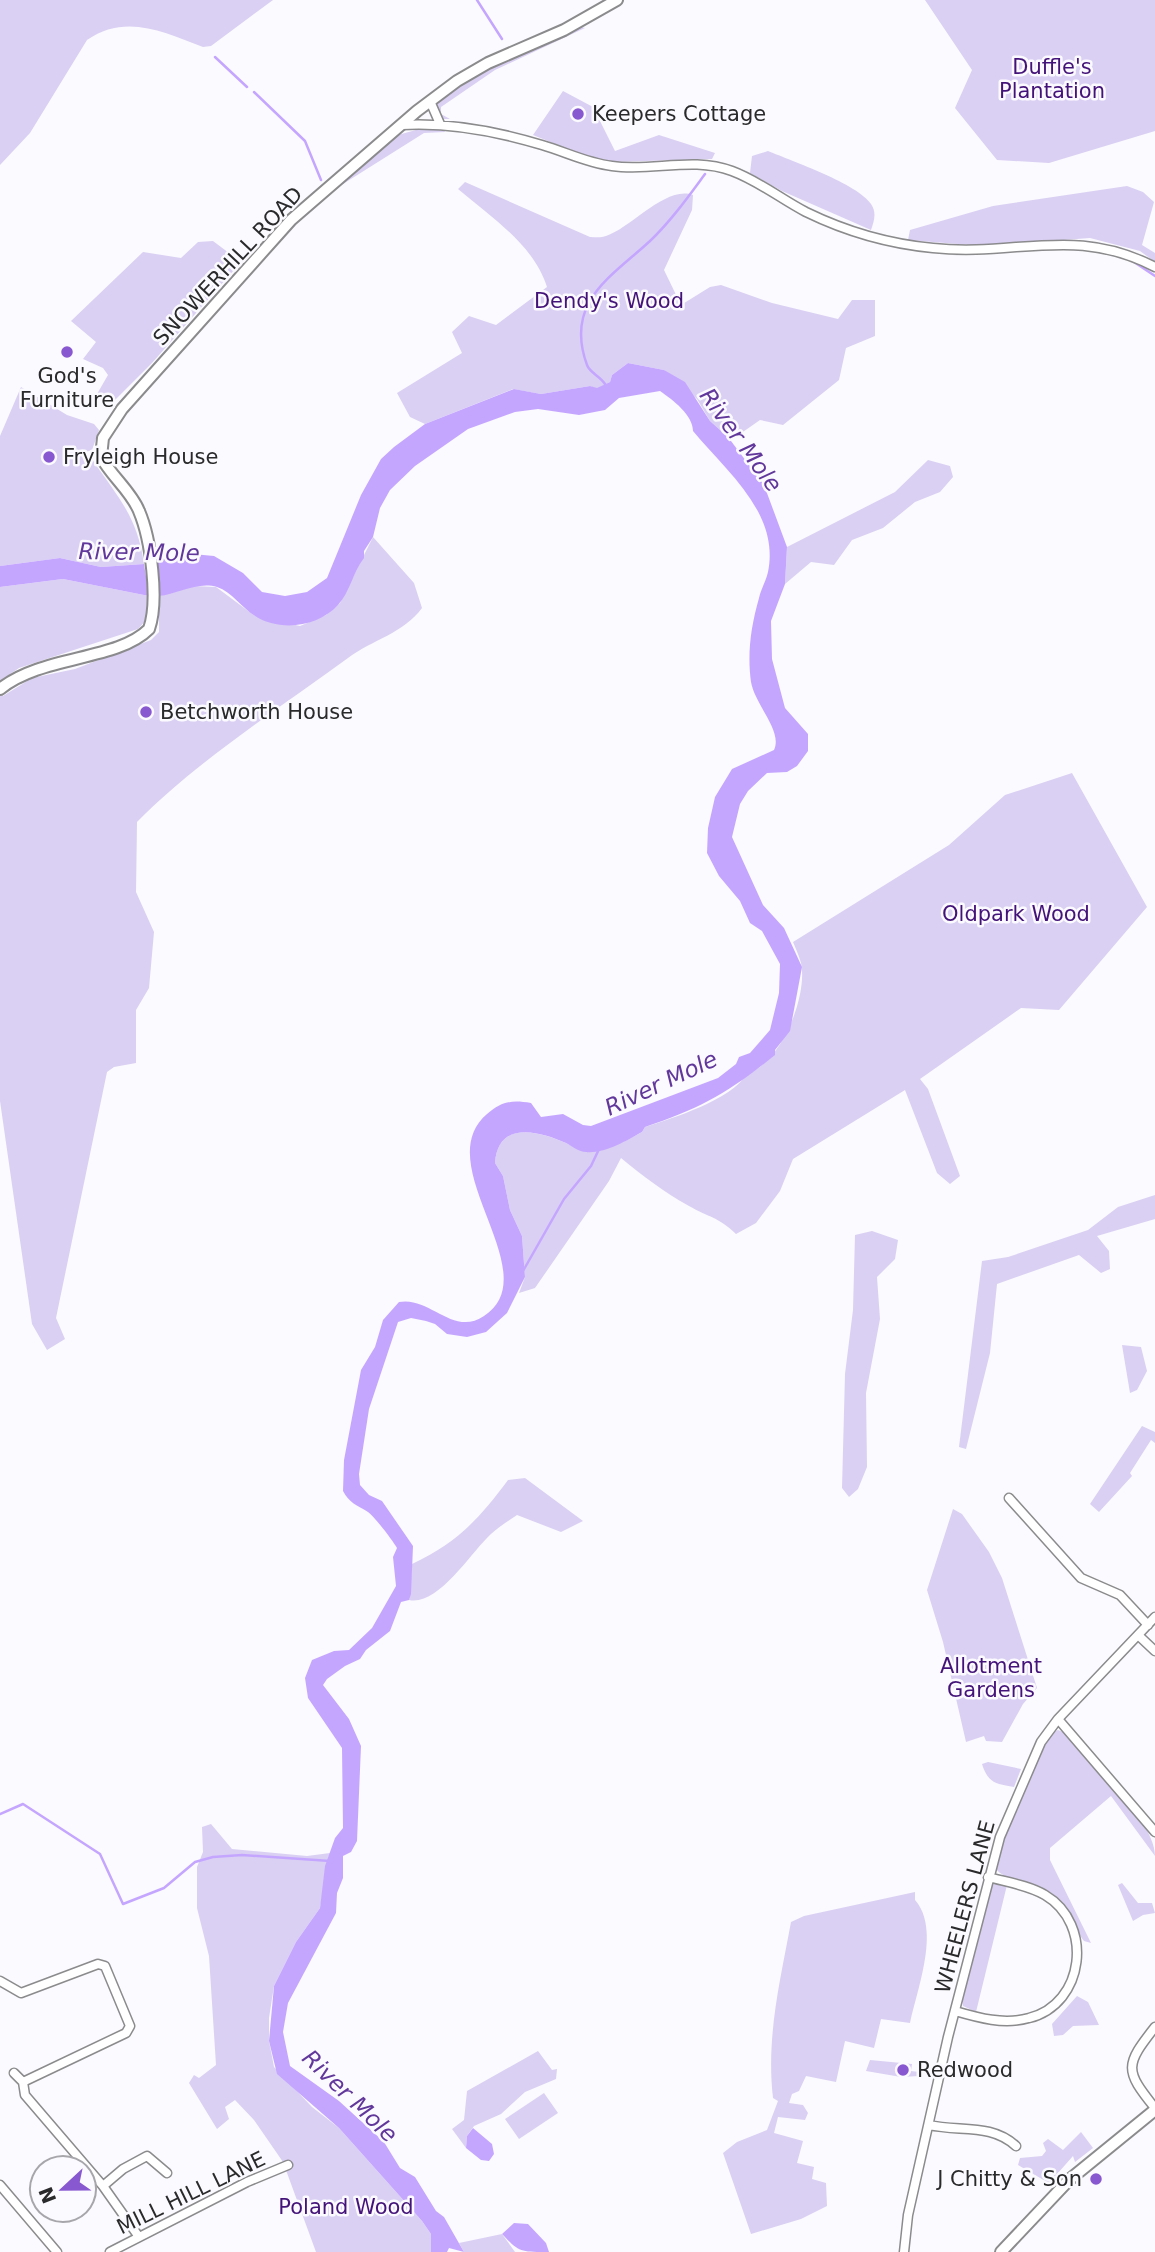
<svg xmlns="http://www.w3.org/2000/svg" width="1155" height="2252" viewBox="0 0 1155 2252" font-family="'DejaVu Sans',sans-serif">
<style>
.green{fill:#dad0f3}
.water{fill:#c5a6ff}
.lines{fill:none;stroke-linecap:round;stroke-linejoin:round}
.stream{stroke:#c5a6ff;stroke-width:2.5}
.minor-casing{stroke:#8b8b8d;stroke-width:11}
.tertiary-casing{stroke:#8b8b8d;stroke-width:14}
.minor{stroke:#fff;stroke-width:8}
.tertiary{stroke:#fff;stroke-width:10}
.poi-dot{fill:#8858d1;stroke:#fbfafe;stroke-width:2.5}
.labels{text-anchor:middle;stroke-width:5;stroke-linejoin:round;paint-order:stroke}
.park-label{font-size:21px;fill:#441379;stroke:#fbfafe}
.poi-label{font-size:21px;fill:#2a292b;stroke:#fbfafe;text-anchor:start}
.street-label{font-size:21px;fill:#2a292b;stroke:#fbfafe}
.water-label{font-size:23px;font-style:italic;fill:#61379b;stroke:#fbfafe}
</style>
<rect width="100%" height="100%" fill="#fbfafe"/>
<path class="green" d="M 0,0 L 273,0 L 211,46 L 203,47 C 165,32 125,13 87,40 L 30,133 L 0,165 Z
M 925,0 L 1155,0 L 1155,131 L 1049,163 L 997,160 L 955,108 L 972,70 Z
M 581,27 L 585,28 L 495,70 L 441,107 L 441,114 L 450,119 L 442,119 L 438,115 L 437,105 C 467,67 537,46 581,27 Z
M 563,91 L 593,107 L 615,151 L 659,135 L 715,153 L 712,159 L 611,162 L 580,154 L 533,135 Z
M 423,128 L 443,129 L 445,132 L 424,133 L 343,184 L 341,182 L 398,135 Z
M 768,151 C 792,161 858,184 871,204 C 877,213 874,221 871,230 L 782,191 L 750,173 L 752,156 Z
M 465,182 L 590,237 C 595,237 601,238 606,236 C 631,228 666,185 693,195 L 692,210 L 664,270 L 681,305 L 710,287 L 721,285 L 772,303 L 838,319 L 852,300 L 875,300 L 875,336 L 846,348 L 839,380 L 783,425 L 760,420 L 740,434 L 728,437 L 710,421 L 697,399 L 664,370 L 628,363 L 612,375 L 610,382 L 597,389 L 590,386 L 541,394 L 513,389 L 425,424 L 410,417 L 397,393 L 462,353 L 452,332 L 469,316 L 496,325 L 547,287 C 534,245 491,217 458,189 Z
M 1127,186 L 1143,192 L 1154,202 L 1142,245 L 1155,253 L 1155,262 L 1140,251 L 1090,238 L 983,246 L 908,240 L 910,230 L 993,206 Z
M 213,241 L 241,262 L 152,363 L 115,400 L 97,394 L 108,375 L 103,368 L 83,359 L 96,342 L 71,321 L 143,252 L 181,258 L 198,242 Z
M 21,387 L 67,415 L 94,424 L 99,430 L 92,450 L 86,452 L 86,458 L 92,459 C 118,498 137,515 144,564 L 101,567 L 60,558 L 0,566 L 0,436 Z
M 928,460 L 950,466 L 953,477 L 940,492 L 915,502 L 883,528 L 852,540 L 834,565 L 811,562 L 785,584 L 787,547 L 895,492 Z
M 373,537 L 414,583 L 422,608 C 404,633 372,640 348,658 C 278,709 196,762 137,822 L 136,892 L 154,932 L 149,988 L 136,1010 L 136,1063 L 114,1067 L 107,1072 L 56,1318 L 65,1339 L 47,1350 L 32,1324 L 0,1101 L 0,694 L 3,696 L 32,678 L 75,669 L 151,640 L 159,632 L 159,596 L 194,586 L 216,587 L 255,616 L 300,626 L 326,615 L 340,603 Z
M 63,579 L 149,596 L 147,619 L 138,629 L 19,668 L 0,681 L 0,587 Z
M 1072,773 L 1147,907 L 1059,1010 L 1021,1008 L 920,1079 L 928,1089 L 960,1176 L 950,1184 L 937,1173 L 905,1090 L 793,1159 L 780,1191 L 756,1223 L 736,1234 C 717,1216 710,1218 689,1206 C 664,1192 643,1176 621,1158 L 609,1181 L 535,1288 L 519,1293 L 525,1277 L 522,1236 L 510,1210 L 503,1176 L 495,1163 C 498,1121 536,1130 566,1143 C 573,1146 578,1151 586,1151 C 606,1151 624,1142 642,1132 L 645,1127 C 673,1118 731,1100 747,1074 C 782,1062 808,995 801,963 C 799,956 796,949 793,942 L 949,845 L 1005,795 Z
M 1155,1195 L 1155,1219 L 1097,1236 L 1109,1251 L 1110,1269 L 1101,1273 L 1079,1255 L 997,1284 L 990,1353 L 966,1449 L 959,1447 L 982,1261 L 1008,1257 L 1088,1230 L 1118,1207 Z
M 872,1231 L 898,1240 L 895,1259 L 877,1277 L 880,1319 L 866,1393 L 867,1467 L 858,1489 L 849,1497 L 842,1488 L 845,1374 L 853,1310 L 855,1235 Z
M 1122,1345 L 1141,1347 L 1147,1371 L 1137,1390 L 1130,1393 Z
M 1142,1426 L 1155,1432 L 1155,1443 L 1151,1440 L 1130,1473 L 1132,1476 L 1099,1512 L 1090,1504 Z
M 525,1478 L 583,1521 L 561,1532 L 517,1515 C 507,1522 495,1529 487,1538 C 468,1557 437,1606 409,1600 L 412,1564 C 457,1543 479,1519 508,1480 Z
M 953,1509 L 962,1514 L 989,1552 L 1002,1578 L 1037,1688 L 1023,1704 L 1002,1742 L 986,1741 L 984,1736 L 966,1742 L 943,1642 L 927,1590 Z
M 1058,1730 L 1065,1733 C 1089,1760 1155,1820 1155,1856 L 1111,1796 L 1050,1848 L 1050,1860 L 1091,1943 L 1084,1941 C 1071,1924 1069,1905 1050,1892 C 1033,1880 1008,1884 995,1868 C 1001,1844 1038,1737 1058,1730 Z
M 988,1762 L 1021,1769 L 1014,1787 C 996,1784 988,1783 982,1764 Z
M 211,1824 L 232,1849 L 307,1856 L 330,1853 L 320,1908 L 296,1942 L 274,1986 L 269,2018 L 269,2041 L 274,2067 L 312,2107 L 339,2128 L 422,2221 L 431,2234 L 431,2252 L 316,2252 L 283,2162 L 254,2120 L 235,2100 L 225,2107 L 229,2119 L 217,2129 L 189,2083 L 194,2075 L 199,2078 L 216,2065 L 209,1956 L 197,1908 L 197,1867 L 203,1852 L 202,1827 Z
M 993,1882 L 1007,1885 L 976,2012 L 963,2006 L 962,1998 L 989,1885 Z
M 1122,1883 L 1138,1903 L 1152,1903 L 1155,1913 L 1143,1915 L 1133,1921 L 1118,1885 Z
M 915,1892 L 915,1900 C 941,1929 917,1989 910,2023 L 881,2019 L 874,2048 L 845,2041 L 836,2082 L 806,2076 L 799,2091 L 792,2094 L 789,2103 L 803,2105 L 808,2113 L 805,2120 L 778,2117 L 774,2133 L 803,2141 L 797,2163 L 814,2167 L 812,2179 L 826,2183 L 827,2206 L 801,2219 L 751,2234 L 723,2153 L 737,2142 L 767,2130 L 778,2101 L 773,2098 C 766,2037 780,1982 791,1922 L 804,1916 Z
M 1077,1996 L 1088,2002 L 1099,2025 L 1073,2026 L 1063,2035 L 1054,2036 L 1052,2024 Z
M 538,2051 L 552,2070 L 557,2069 L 556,2079 L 525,2092 L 501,2114 L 474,2126 L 467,2136 L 466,2148 L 452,2129 L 464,2120 L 467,2091 Z
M 870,2060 L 912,2064 L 911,2071 L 919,2072 L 919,2076 L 901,2077 L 866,2071 Z
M 544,2093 L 558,2113 L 519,2139 L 505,2119 Z
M 1081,2132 L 1093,2148 L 1075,2162 L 1073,2156 L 1058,2173 L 1064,2174 L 1052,2185 L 1018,2165 L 1020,2158 L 1042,2156 L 1046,2151 L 1043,2143 L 1048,2139 L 1063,2150 Z
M 502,2234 L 515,2252 L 464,2252 L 459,2243 Z"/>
<path class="water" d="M 628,363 L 664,370 L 685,382 L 710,421 L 728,437 L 764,485 L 787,547 L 785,584 L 771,621 L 772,659 L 785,708 L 808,734 L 808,751 L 797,766 L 787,772 L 767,773 L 748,791 L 740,804 L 732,837 L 763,905 L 784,928 L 802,967 L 790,1031 L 775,1050 L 775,1055 C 731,1091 700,1109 645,1127 L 642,1132 C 626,1141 604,1154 586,1152 C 579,1152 572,1146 566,1143 C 537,1130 498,1121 495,1163 L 503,1176 L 510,1210 L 522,1236 L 525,1277 L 507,1313 L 486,1332 L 467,1337 L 447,1334 L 435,1324 L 426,1321 L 411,1318 L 398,1322 L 369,1409 L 359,1474 L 360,1485 L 369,1495 L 382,1501 L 413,1546 L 411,1594 L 409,1600 L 401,1602 L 390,1631 L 366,1650 L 360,1659 L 345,1666 L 327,1679 L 323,1685 L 349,1719 L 361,1746 L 357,1841 L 351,1852 L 343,1856 L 343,1878 L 337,1893 L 336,1913 L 288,2003 L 283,2032 L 290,2066 L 339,2101 L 384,2142 L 400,2168 L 415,2177 L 436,2211 L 444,2217 L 464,2252 L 449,2248 L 447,2252 L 431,2252 L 431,2234 L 422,2221 L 339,2128 L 277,2074 L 269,2041 L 274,1986 L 296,1942 L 320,1908 L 325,1866 L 335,1838 L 343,1828 L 342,1748 L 308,1698 L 305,1678 L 312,1660 L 334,1651 L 349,1650 L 372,1628 L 396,1586 L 393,1557 L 397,1548 C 393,1541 375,1517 368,1512 C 357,1505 349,1503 343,1491 L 344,1460 L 361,1370 L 375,1347 L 383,1320 L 399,1302 C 430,1296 453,1337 484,1316 C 549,1273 427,1165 487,1114 C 502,1101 512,1100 531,1103 L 541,1117 L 563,1114 L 583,1125 L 591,1126 L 718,1078 L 736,1064 L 739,1057 L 750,1053 L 770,1030 L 779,993 L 780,964 L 762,931 L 750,923 L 740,901 L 719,876 L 707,853 L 708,828 L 715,797 L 732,769 L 774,750 C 783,731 755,705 751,682 C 747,653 751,626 759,598 C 761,589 766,581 768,572 C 780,513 726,471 693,431 C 693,415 673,400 660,391 L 619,398 L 605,410 L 579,415 L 538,409 L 515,412 L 468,429 L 415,466 L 390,490 L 380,508 L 373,537 L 364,551 L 364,558 C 353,572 350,592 338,605 C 318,627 280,632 255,616 C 242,608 232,592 217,587 C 198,581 177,594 159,596 L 155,558 L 171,559 L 182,553 L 214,556 L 243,573 L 262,592 L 285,596 L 307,592 L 327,578 L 361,495 L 381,459 L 394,447 L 425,424 L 514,389 L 541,394 L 590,386 L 597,388 L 610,382 L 612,375 Z
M 60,558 L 101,567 L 144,564 L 149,596 L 63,579 L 0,587 L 0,566 Z
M 473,2128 L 492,2144 L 494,2154 L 489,2161 L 481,2160 L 466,2148 L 467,2136 Z
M 514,2223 L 528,2224 L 546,2243 L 549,2252 C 520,2252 519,2252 502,2234 Z"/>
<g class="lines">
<path class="stream" d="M 477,0 L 502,39
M 215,57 L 247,87
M 254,92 L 305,141 L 321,180
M 1134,262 L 1155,276
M 605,384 C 600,376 590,373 587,365 C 564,302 611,277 650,241 C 671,221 688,197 705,174
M 523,1271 L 564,1199 L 591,1166 L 600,1147
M 0,1814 L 23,1804 L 100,1854 L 123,1904 L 164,1888 L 195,1862 L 213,1857 L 242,1855 L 330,1861"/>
<defs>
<path id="minor" d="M 430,101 L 440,124
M 401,125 C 449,122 496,131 542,145 C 566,152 587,163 612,166 C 653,172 692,156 732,171 C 759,181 781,199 806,212 C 845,231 890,244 933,248 C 1017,257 1074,225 1155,267
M 1009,1498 L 1081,1578 L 1120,1595 L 1148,1625
M 1138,1635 L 1155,1651
M 1058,1719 L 1155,1832
M 0,1981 L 21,1993 L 98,1964 L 105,1966 L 130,2026 L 126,2033 L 23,2082
M 955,2011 C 979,2018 1004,2025 1029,2018 C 1085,2004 1094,1924 1045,1895 C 1028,1885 1006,1882 988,1877
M 1155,2027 C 1125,2065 1124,2070 1155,2108
M 14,2073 L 23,2082 L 25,2095 L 103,2186 L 139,2237
M 929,2125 C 960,2132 991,2123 1016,2146
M 0,2185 L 57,2252
M 103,2186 L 123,2169 L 147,2156 L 167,2173
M 110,2252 L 247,2182 L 288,2165
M 904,2252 L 908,2215 L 948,2037 L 1000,1837 L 1041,1742 L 1058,1719 L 1155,1617"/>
<path id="tertiary" d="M 0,689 C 42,655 117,661 149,629 C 159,601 151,539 139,511 C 131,491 111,476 101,457 L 103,438 L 122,409 L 291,220 L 417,111 L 457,81 L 488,63 L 564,30 L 617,0
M 1001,2252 L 1069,2180 L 1155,2110"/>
</defs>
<use href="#minor" class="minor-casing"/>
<use href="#tertiary" class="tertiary-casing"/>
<use href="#minor" class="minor"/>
<use href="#tertiary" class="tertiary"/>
</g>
<g class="poi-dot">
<circle cx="578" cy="114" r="7"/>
<circle cx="67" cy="352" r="7"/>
<circle cx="49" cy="457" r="7"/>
<circle cx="146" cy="712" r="7"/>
<circle cx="903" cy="2070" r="7"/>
<circle cx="1096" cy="2179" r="7"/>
</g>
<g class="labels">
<g class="park-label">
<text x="1052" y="74">Duffle's<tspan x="1052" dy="24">Plantation</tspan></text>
<text x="609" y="308">Dendy's Wood</text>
<text x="1016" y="921">Oldpark Wood</text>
<text x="991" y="1673">Allotment<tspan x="991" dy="24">Gardens</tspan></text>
<text x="346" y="2214">Poland Wood</text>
</g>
<g class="poi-label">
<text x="592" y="121">Keepers Cottage</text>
<text x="67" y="383" text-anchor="middle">God's<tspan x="67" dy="24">Furniture</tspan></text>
<text x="63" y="464">Fryleigh House</text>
<text x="160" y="719">Betchworth House</text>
<text x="917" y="2077">Redwood</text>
<text x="1082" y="2186" text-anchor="end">J Chitty &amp; Son</text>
</g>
<g class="street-label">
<text transform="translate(228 266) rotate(-47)" y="7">SNOWERHILL ROAD</text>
<text transform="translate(965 1907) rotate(-75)" y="7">WHEELERS LANE</text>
<text transform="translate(191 2193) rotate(-26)" y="7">MILL HILL LANE</text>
</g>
<g class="water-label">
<text transform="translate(741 440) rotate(54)" y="8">River Mole</text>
<text transform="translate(139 552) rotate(1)" y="8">River Mole</text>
<text transform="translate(661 1083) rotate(-25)" y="8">River Mole</text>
<text transform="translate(350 2096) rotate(44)" y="8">River Mole</text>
</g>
</g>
<g transform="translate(63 2189) rotate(248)"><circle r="33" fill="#fbfafe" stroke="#a7a6aa" stroke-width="2"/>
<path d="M0-5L12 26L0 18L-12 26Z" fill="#8858d1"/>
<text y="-10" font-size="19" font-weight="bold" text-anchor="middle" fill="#2a292b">N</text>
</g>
</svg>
